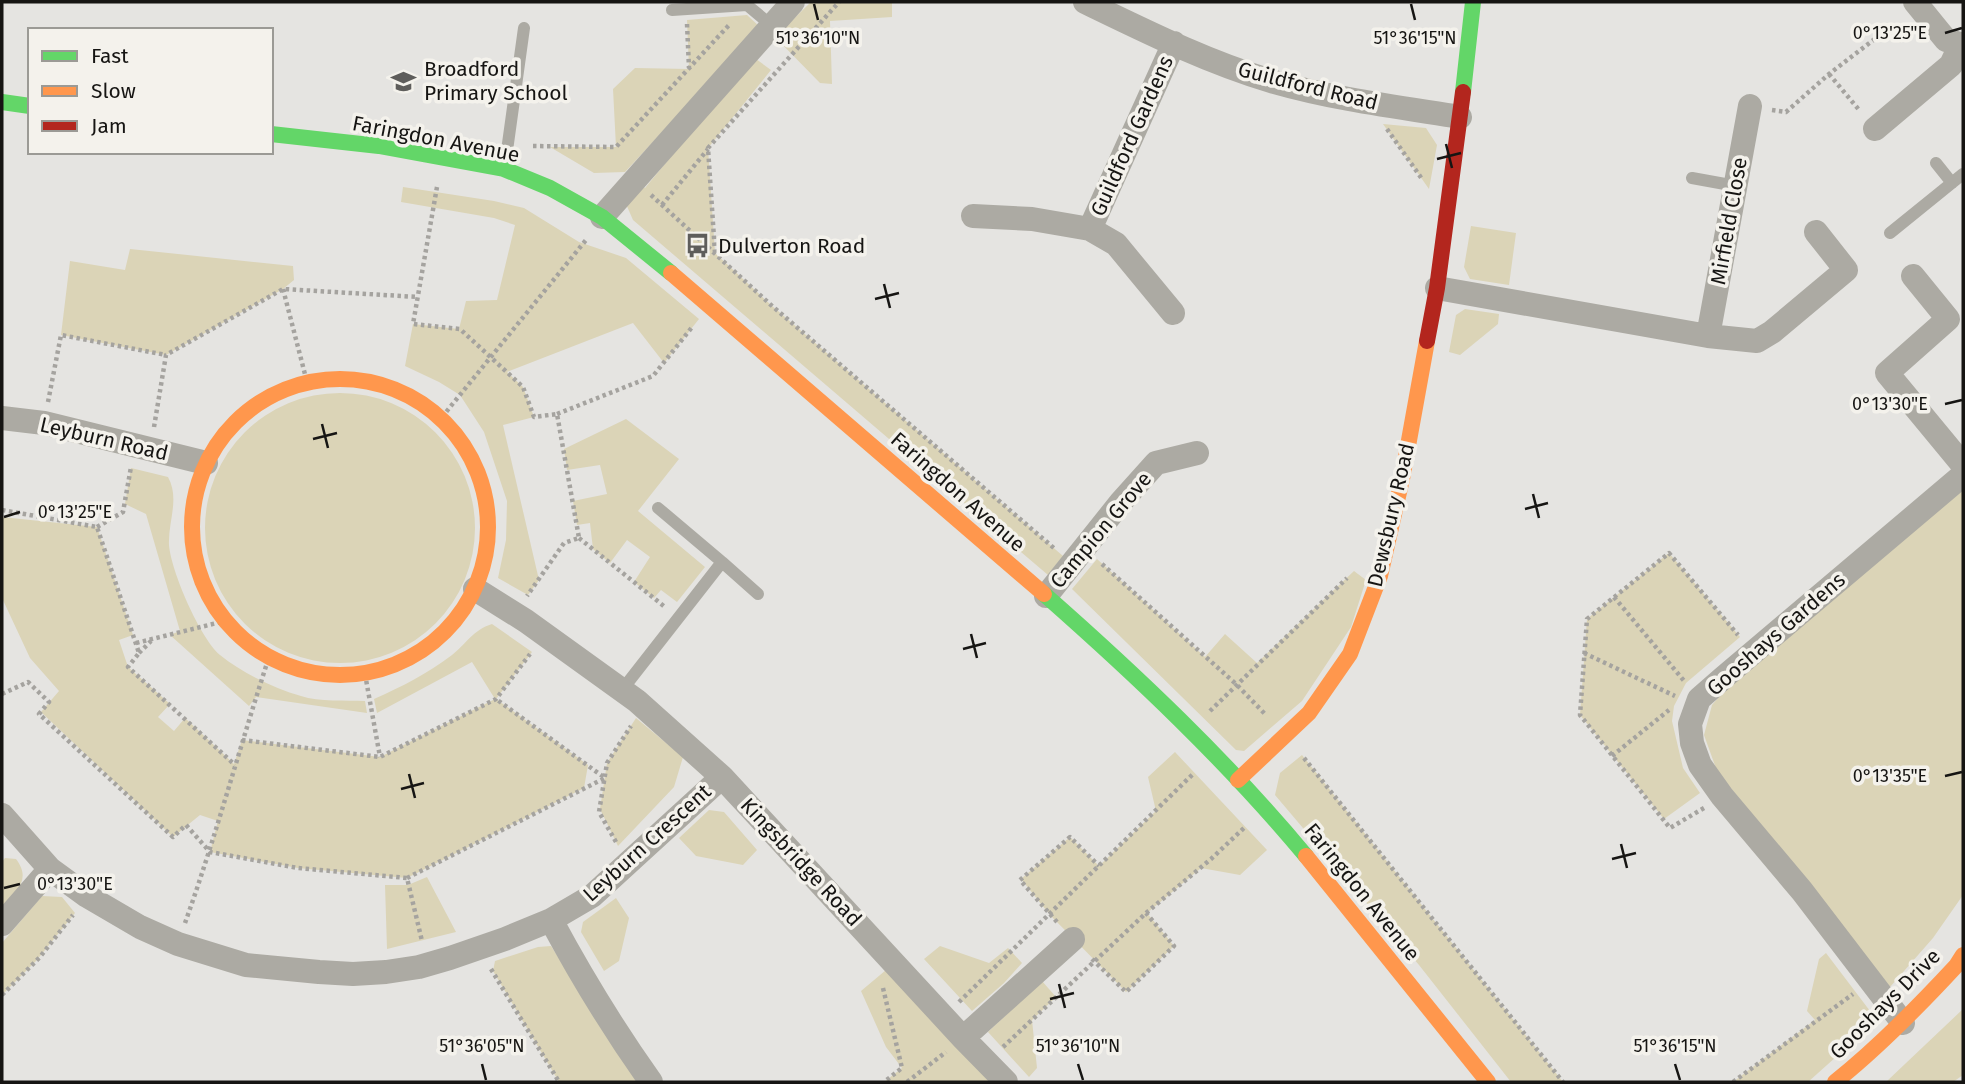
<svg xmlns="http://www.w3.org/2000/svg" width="1965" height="1084" viewBox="0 0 1965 1084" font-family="'Fira Sans',sans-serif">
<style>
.green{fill:#dbd4b7}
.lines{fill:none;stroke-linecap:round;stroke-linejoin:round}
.path{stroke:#a5a39f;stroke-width:4.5;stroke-dasharray:3.5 3.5;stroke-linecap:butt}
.lane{stroke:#acaaa3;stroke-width:12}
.street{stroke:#acaaa3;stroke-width:24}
.fast{stroke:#63d668;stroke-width:16}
.slow{stroke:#ff974d;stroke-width:16}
.jam{stroke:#b3261e;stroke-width:16}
.ticks{fill:none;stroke:#161513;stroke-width:2.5}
.labels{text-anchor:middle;stroke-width:7;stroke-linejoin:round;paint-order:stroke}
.poi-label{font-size:21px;fill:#161513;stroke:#f4f2ec;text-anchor:start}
.street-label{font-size:21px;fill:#161513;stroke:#f4f2ec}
.ticks-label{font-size:18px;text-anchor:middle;fill:#161513;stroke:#f4f2ec;stroke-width:7;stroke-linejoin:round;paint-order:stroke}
</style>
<rect width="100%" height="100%" fill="#e5e4e1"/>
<path class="green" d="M 811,2 L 892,2 L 892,17 L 830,21 L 832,84 L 820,83 L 775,37 Z
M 747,15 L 760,27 L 625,172 L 594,173 L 550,147 L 616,147 L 613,89 L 635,68 L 689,69 L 687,20 Z
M 756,59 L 771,70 L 708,148 L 715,253 L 771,305 L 1063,556 L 1048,575 L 633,220 L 626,204 L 635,180 L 645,188 L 697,125 Z
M 1383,124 L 1426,128 L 1437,145 L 1429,189 Z
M 403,187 L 494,201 L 524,208 L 579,242 L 626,258 L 699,319 L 664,363 L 633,323 L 507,372 L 523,387 L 534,417 L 503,425 L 539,580 L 528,595 L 498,578 L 506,540 L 507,501 L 484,432 L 460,395 L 439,382 L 405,366 L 413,324 L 459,329 L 466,301 L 497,300 L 515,225 L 494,218 L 401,202 Z
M 1471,226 L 1516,233 L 1509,285 L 1470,279 L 1464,267 Z
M 130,249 L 293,266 L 294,280 L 283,289 L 166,355 L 61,335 L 70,261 L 125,270 Z
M 1465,309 L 1499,314 L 1498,324 L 1460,355 L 1449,352 L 1456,315 Z
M205 528a135 135 0 1 1 270 0a135 135 0 1 1-270 0Z
M 626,419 L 679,459 L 638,511 L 705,567 L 677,602 L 661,590 L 654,598 L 634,582 L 650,557 L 627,540 L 610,563 L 593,549 L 590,523 L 577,525 L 573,501 L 607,494 L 600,465 L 567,470 L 564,449 Z
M 131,468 L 168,477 C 180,499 168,521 169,545 C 171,571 200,638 220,655 C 242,673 274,688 301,696 C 319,702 346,700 365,701 L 367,713 L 256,697 L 249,706 L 170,635 L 180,631 L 146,514 L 125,504 Z
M 1963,488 L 1963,895 L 1933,938 L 1890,987 L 1717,771 L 1704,735 L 1712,705 L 1732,682 Z
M 2,517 L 97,527 L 133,635 L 119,640 L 128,667 L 170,704 L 158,717 L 174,731 L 185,718 L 234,764 L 242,740 L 380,757 L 495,699 L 472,662 L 377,713 L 374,699 C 403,686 427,674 452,655 C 467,643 473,630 492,624 L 532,652 L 496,699 L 588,765 L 584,788 L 407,878 L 298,868 L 210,852 L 218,821 L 200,815 L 173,837 L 41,712 L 59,691 L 30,658 L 2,598 Z
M 1669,553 L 1740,637 L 1686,683 L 1674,706 L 1672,721 L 1683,768 L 1700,793 L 1664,819 L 1580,715 L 1587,619 Z
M 1097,559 L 1205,657 L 1225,634 L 1257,663 L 1354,571 L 1366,580 L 1351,627 L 1302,701 L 1244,751 L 1236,750 L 1072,589 Z
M 636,718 L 683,757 L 674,787 L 618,846 L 600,809 L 607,763 Z
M 1175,752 L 1267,850 L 1240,875 L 1201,868 L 1147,913 L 1174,946 L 1126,992 L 1050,915 L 1021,879 L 1070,837 L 1099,866 L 1156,811 L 1148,777 Z
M 1302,755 L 1563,1082 L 1511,1082 L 1419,965 L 1275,795 L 1280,773 Z
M 709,810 L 724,812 L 757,850 L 743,865 L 696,856 L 679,838 Z
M 5,858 L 16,859 C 32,880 16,891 2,908 L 2,862 Z
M 427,877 L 456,932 L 387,949 L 385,885 L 408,885 Z
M 42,896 L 62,897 L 75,913 L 36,961 L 2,995 L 2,943 Z
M 616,898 L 629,918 L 619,961 L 604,971 L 581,932 L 583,922 Z
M 551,946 L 638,1082 L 559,1082 L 493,971 L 495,961 L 538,947 Z
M 940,946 L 989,963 L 1008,948 L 1022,963 L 1004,983 L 972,1011 L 924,959 Z
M 1826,953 L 1870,1011 L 1865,1031 L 1808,1082 L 1733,1082 L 1815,1020 L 1807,1011 L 1819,959 Z
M 886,970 L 991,1082 L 884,1082 L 902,1068 L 886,1047 L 861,991 Z
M 1042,981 L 1056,997 L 1032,1020 L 1037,1068 L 1029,1077 L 988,1032 Z
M 1963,1009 L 1963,1075 L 1953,1082 L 1886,1082 Z"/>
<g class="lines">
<path class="path" d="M 687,24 L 689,68
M 1829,74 L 1860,111
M 1772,110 L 1786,112 L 1829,74 L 1889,28 L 1900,40 L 1911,32
M 1387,129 L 1422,179
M 533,146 L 616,147 L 730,24
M 437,187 L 413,324 L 460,329 L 523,387 L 534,417 L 557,414 L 579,538 L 564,543 L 527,596
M 651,195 L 771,305 L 1055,549
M 662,205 L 708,149
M 715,253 L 708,148 L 839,2
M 283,289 L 307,382
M 48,402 L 61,335 L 166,355
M 557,414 L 653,376 L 693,326
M 442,417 L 586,240
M 154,427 L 166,355 L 283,289 L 418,297
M 2,510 L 97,527 L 139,653 L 128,667 L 235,765
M 97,527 L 123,512 L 131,467
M 579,538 L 665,607
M 1102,564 L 1236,684 L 1265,714
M 1614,597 L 1685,682
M 136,643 L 225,621
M 139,653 L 151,641
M 1584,653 L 1675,696
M 365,674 L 380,757
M 2,694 L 28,682 L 49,702 L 39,714 L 173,837 L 186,825 L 210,852 L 298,868 L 407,878 L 422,941
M 1210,711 L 1347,578
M 242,740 L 380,757 L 496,699 L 530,654
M 1612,756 L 1669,710
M 1304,758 L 1563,1082
M 1704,808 L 1670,828 L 1580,715 L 1587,619 L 1669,553 L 1738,635
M 616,842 L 599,812 L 607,763 L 631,726
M 407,878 L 605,778 L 496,699
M 1057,922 L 1020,880 L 1070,837 L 1099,866
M 185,923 C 216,836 240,746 269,657
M 1092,959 L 1126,992 L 1174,946 L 1146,913
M 491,969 L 559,1082
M 883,988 L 902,1068 L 884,1082
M 2,995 L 40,957 L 73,915
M 959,1002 L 1194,773
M 1003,1047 L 1146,913 L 1211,859 L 1245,827
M 907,1082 L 946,1052
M 1733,1082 L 1853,994"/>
<path class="lane" d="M 672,10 L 747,5 L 771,25
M 1936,163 L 1952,183
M 505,165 L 524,28
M 1692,178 L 1736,186
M 1890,233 L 1963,174
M 722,562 L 758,594
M 622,690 L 722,562 L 658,508"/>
<path class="street" d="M 1085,2 C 1145,31 1207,62 1271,81 C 1333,99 1397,107 1460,117
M 1915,2 L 1946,40 L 1963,45
M 1875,129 L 1951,65 L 1960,46
M 973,216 L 1032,219 L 1090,229 L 1116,244 L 1173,313
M 602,217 L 793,2
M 1090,229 L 1174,43
M 1913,276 L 1948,319 L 1887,373 L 1963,465
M 1437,288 L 1708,336 L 1757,341 L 1772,332 L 1846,270 L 1816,232
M 1708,336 L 1750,106
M 2,418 L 44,423 L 206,463
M 475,589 L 526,621 L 637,701 L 722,777 L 963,1038 L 1006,1082
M 1046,596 L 1121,502 L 1156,463 L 1197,453
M 2,815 L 50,869 L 87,896 L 140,927 L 178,944 L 246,965 L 319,972 L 353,974 L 386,972 L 419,967 L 450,958 L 505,939 L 551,920 L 592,896 L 722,777
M 551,920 C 581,976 614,1030 651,1082
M 2,924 L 50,869
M 1903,1023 L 1802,891 L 1722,796 L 1700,765 L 1692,743 L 1690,724 L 1699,699 L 1723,678 L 1963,475
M 963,1038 L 1073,939"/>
<path class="fast" d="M 1463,92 L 1473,2
M 2,102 L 30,106
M 271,134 L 379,146 L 504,169 L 550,188 L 602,217 L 671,273
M 1044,594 C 1136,675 1227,761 1306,856"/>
<path class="slow" d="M 671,273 L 1044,594
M192 527a148 148 0 1 1 296 0a148 148 0 1 1-296 0Z
M 1238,780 L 1309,713 L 1350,654 L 1380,576 L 1402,479 L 1427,341
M 1306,856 L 1488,1082
M 1835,1082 C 1879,1047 1918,1007 1956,966 L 1963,955"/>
<path class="jam" d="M 1427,341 L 1437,288 L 1463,92"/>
</g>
<path class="ticks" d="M 814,4 L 818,20M 1411,4 L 1415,20M 1945,33 L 1962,28M 1446,144 L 1452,168M 1437,159 L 1461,153M 884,284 L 890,308M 875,299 L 899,293M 1945,404 L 1962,400M 322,424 L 328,448M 313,439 L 337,433M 1533,494 L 1539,518M 1525,509 L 1548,503M 4,517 L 20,512M 971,634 L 977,658M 963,649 L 986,643M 409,774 L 415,798M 1945,776 L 1962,772M 401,789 L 424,783M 1621,844 L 1627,868M 1612,859 L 1636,853M 4,888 L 20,884M 1059,984 L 1065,1008M 1050,999 L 1074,993M 482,1064 L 486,1080M 1078,1064 L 1083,1080M 1675,1064 L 1680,1080"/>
<defs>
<symbol id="school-bare" viewBox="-9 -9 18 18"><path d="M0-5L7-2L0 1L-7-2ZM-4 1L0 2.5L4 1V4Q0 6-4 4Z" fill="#5e5d5b" stroke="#f4f2ec" stroke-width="2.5" paint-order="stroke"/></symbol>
<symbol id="bus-bare" viewBox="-9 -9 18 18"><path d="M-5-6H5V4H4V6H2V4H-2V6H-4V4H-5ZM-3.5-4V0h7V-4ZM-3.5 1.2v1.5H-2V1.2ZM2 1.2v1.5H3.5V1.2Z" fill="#5e5d5b" stroke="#f4f2ec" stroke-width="2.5" paint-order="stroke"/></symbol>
</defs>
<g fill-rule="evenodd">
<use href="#school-bare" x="386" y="64" width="35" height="35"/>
<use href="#bus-bare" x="680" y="228" width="35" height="35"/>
</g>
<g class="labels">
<g class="poi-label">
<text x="424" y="76">Broadford<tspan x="424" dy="24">Primary School</tspan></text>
<text x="718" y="253">Dulverton Road</text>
</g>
<g class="street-label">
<text transform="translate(1308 86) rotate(14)" y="7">Guildford Road</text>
<text transform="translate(1132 136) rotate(-66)" y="7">Guildford Gardens</text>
<text transform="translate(436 139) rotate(11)" y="7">Faringdon Avenue</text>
<text transform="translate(1729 221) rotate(-80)" y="7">Mirfield Close</text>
<text transform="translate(104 439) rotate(13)" y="7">Leyburn Road</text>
<text transform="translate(958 492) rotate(41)" y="7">Faringdon Avenue</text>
<text transform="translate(1391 515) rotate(-77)" y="7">Dewsbury Road</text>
<text transform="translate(1101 530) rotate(-50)" y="7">Campion Grove</text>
<text transform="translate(1776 634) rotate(-41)" y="7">Gooshays Gardens</text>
<text transform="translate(647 843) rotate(-42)" y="7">Leyburn Crescent</text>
<text transform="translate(801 862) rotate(47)" y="7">Kingsbridge Road</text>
<text transform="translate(1362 892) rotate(51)" y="7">Faringdon Avenue</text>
<text transform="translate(1885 1004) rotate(-45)" y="7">Gooshays Drive</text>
</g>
</g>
<g class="ticks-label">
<text x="1890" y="39">0°13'25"E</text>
<text x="818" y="44">51°36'10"N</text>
<text x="1415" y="44">51°36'15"N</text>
<text x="1890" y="410">0°13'30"E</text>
<text x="75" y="518">0°13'25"E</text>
<text x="1890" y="782">0°13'35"E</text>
<text x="75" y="890">0°13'30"E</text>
<text x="482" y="1052">51°36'05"N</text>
<text x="1078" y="1052">51°36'10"N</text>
<text x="1675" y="1052">51°36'15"N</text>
</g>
<rect width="1965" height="1084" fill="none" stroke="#161513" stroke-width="7"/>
<rect x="28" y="28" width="245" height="126" fill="#f4f2ec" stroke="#9b9a95" stroke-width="2"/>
<rect x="42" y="51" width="35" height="10" fill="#63d668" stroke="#9b9a95" stroke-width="2"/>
<text x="91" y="63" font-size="21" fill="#161513">Fast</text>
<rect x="42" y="86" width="35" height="10" fill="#ff974d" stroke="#9b9a95" stroke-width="2"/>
<text x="91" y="98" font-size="21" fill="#161513">Slow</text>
<rect x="42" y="121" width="35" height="10" fill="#b3261e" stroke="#9b9a95" stroke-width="2"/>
<text x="91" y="133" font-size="21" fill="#161513">Jam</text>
</svg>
